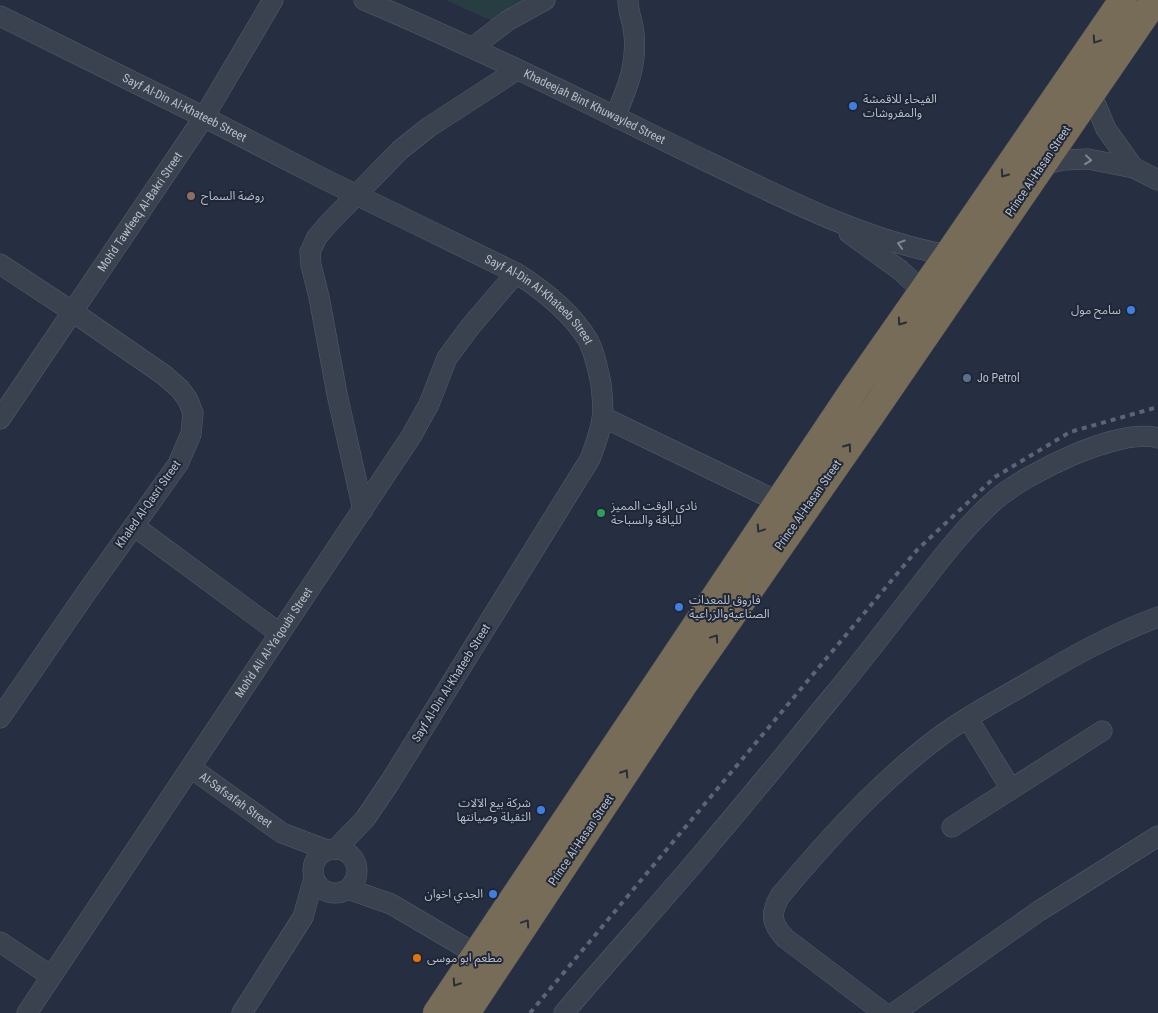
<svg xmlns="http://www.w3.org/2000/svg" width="1158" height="1013" viewBox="0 0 1158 1013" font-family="'Roboto Condensed','Noto Sans Arabic',sans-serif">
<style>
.green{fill:#283d42}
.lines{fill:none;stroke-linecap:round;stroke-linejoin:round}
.minor-casing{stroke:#555d6b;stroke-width:21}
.highway-casing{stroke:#424a58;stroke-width:29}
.minor{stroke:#3a4250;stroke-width:20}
.highway{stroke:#766c57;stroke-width:28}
.rail{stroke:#5c6577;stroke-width:4;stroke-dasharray:5 5;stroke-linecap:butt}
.oneway{stroke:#282e39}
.oneway2{stroke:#7f8694}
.shop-dot{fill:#3f7fe0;stroke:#1f2736;stroke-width:2}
.education-dot{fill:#8d6e63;stroke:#1f2736;stroke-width:2}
.service-dot{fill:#5c6f8a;stroke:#1f2736;stroke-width:2}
.leisure-dot{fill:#2e9e5b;stroke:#1f2736;stroke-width:2}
.food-dot{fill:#e8710a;stroke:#1f2736;stroke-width:2}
.labels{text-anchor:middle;stroke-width:4;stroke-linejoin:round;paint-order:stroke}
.poi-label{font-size:12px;fill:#b7bdcb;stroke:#1f2736;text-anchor:start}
.street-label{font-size:12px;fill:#b7bdcb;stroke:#1f2736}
</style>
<rect width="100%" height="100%" fill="#262f41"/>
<path class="green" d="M 446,0 L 525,0 L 492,21 Z"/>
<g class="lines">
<defs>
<g id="minor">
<path id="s1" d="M 364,0 C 480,49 593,106 706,161 C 784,198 863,240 948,255"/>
<path id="s2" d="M 0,16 L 204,117 L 324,179 L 516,273 C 543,290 571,312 588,340 C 595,354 598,369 601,384 C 602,395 604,408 602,419 C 600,433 595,446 590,459 L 390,782 L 365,819 L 336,849"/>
<path d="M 472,48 L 507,21 L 545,0"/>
<path d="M 1091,93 L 1106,129 L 1134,168"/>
<path d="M 615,117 C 628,87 639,60 633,27 C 631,17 628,10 628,0"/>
<path d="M 1042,165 L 1063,160 L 1088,159 L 1134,168 L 1158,180"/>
<path d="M 849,233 L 900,270 L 923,291"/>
<path d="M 0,264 L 73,312 L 164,375 L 180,389 L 188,400 L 193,413 L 191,434 L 178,464 L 86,593 L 0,718"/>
<path d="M 603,417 L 779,502"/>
<path id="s3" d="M 0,419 L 204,117 L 273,0"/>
<path d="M 363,510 L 337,394 L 319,297 L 311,265 L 310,252 L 317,237 L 329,223 L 400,150 L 429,127 L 517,70"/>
<path d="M 134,526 L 279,633"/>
<path d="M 968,719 L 1011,789"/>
<path id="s4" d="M 191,768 L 282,833 L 327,850"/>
<path d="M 952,827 L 1102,731"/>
<circle cx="335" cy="871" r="22"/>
<path d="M 348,889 L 391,904 L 476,954"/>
<path d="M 0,942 L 51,976"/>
<path id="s5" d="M 27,1013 L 412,435 L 429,404 L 447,358 L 470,327 L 516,273"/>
<path d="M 242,1013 L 303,917 L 314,878"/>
<path d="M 564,1013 C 611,957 660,904 707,848 C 749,799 790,748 832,697 C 862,661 890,624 919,587 C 942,557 966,526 995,500 C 1025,474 1118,427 1158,438"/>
<path d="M 884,1013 L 785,938 C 771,923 770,914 780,896 C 828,839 879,782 939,737 C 967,716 999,700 1029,682 C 1071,657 1112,634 1158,617"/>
<path d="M 894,1013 L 1039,911 L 1158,836"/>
</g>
<path id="highway" d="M 437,1013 L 855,388 L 948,255 L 1123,0
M 466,1013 L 683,685 L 870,416 L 1155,0"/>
</defs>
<use href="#minor" class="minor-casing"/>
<use href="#highway" class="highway-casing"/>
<use href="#minor" class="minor"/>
<use href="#highway" class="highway"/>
<path class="rail" d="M 530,1013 L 917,550 L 995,477 L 1070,432 L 1158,407"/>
</g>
<defs><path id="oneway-chevron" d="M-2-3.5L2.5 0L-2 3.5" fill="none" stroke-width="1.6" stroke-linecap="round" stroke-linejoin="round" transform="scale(1.25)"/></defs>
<g class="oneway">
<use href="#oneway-chevron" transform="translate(1096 40) rotate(124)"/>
<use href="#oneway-chevron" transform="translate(1004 174) rotate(125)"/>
<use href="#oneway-chevron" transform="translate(901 322) rotate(125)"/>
<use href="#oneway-chevron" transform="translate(848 447) rotate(-54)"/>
<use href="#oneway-chevron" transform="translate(760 529) rotate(124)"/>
<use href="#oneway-chevron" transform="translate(715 638) rotate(-56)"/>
<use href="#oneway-chevron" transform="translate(625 773) rotate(-57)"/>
<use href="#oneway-chevron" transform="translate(526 923) rotate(-56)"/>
<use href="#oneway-chevron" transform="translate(456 983) rotate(123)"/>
</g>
<g class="oneway2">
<use href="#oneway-chevron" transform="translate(1088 160) rotate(6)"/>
<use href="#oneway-chevron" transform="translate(901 244) rotate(-163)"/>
</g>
<g class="shop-dot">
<circle cx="853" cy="106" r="5"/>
<circle cx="1131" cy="310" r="5"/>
<circle cx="679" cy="607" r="5"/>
<circle cx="541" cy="810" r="5"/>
<circle cx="493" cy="894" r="5"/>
</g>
<circle class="education-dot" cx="191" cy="196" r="5"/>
<circle class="service-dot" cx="967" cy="378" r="5"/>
<circle class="leisure-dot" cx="601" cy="513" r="5"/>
<circle class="food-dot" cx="417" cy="958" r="5"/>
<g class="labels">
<g class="poi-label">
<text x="863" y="103">الفيحاء للاقمشة<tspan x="863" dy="14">والمفروشات</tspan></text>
<text x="201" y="200">روضة السماح</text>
<text x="1121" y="314" text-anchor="end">سامح مول</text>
<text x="977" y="382">Jo Petrol</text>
<text x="611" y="510">نادي الوقت المميز<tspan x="611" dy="14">للياقة والسباحة</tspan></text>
<text x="689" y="604">فاروق للمعدات<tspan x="689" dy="14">الصناعيةوالزراعية</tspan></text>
<text x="531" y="807" text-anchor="end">شركة بيع الآلات<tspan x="531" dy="14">الثقيلة وصيانتها</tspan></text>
<text x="483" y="898" text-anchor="end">الجدي اخوان</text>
<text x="427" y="962">مطعم ابو موسى</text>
</g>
<g class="street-label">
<text dy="4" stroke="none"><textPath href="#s1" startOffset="254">Khadeejah Bint Khuwayled Street</textPath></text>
<text dy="4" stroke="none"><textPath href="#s2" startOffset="206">Sayf Al-Din Al-Khateeb Street</textPath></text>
<text transform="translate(1038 171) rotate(-56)" y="4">Prince Al-Hasan Street</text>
<text dy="4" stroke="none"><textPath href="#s3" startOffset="250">Moh'd Tawfeeq Al-Bakri Street</textPath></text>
<text dy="4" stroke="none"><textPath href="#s2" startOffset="611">Sayf Al-Din Al-Khateeb Street</textPath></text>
<text transform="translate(148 504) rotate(-55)" y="4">Khaled Al-Qasri Street</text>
<text transform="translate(808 505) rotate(-55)" y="4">Prince Al-Hasan Street</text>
<text dy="4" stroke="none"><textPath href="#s5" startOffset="445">Moh'd Ali Al-Ya'qoubi Street</textPath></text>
<text transform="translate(451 683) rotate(-58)" y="4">Sayf Al-Din Al-Khateeb Street</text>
<text dy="4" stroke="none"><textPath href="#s4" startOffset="55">Al-Safsafah Street</textPath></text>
<text transform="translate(581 840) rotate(-56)" y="4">Prince Al-Hasan Street</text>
</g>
</g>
</svg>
